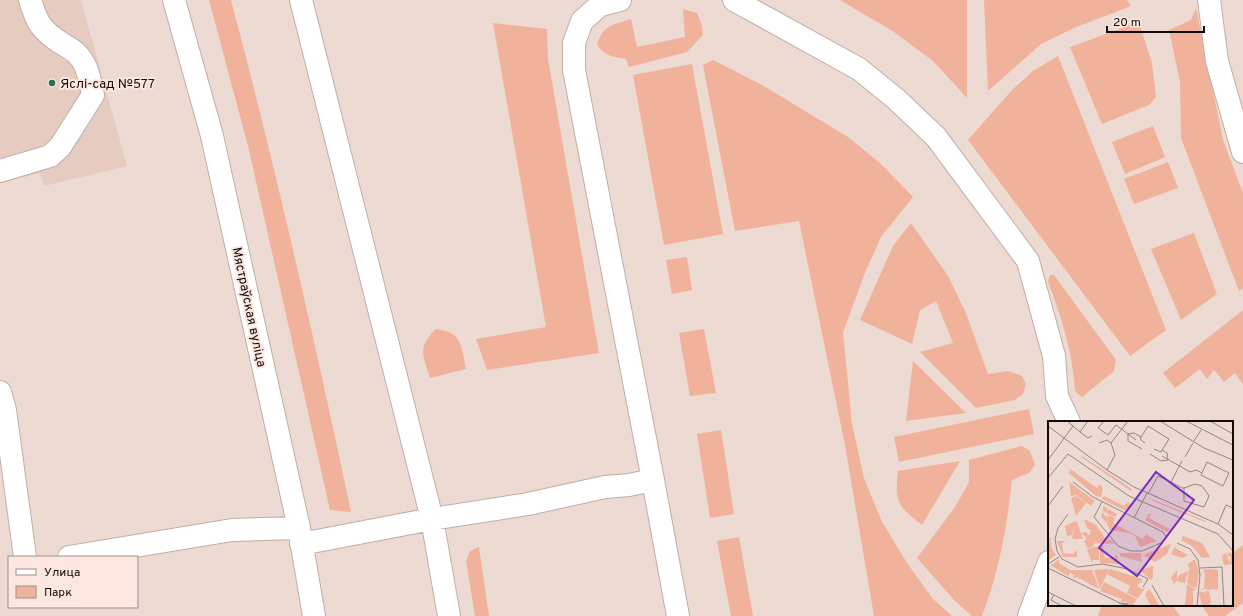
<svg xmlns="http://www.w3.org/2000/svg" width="1243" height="616" viewBox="0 0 1243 616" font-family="Overpass,sans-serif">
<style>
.built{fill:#e6cbc0}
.green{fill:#f0b29b}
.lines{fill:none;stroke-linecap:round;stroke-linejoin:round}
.minor-casing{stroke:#c1aea7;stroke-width:24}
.minor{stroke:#fff;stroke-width:22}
.poi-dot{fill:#2c6d5c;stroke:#fbe7df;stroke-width:1.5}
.labels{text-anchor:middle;stroke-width:4;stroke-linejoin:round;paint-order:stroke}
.poi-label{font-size:13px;fill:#110b08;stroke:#fbe7df;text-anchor:start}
.street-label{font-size:13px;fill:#110b08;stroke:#fbe7df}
.inset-road{fill:none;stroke:#958781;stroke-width:1}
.view{fill:#7b2cbf;fill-opacity:0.15;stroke:#7b2cbf;stroke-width:2}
.inset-edge{fill:none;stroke:#110b08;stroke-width:2}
</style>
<rect width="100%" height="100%" fill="#eddad2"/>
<path class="built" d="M 0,0 L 81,0 L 127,166 L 44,186 L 40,173 L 0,183 Z"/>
<path class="green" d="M 209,0 L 231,0 C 276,170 315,341 351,512 L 330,510 L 249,150 Z
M 840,0 L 967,0 L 967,98 L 933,61 L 894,32 Z
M 984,0 L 1127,0 L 1131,6 L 1074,28 L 1041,44 L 988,91 Z
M 1196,8 L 1223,140 L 1243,193 L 1243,288 L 1239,291 L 1181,138 L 1180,82 L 1169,30 L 1191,20 Z
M 683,9 L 697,13 L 702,26 L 703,35 L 687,52 L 629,67 L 626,59 C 613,57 604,56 597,44 C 604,24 613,25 631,19 L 637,47 L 685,37 Z
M 493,23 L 547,29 L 548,59 L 599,353 L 487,370 L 476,339 L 546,327 Z
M 1131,25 L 1140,26 L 1152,63 L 1156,97 L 1149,105 L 1102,124 L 1070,47 Z
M 1058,56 L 1166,330 L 1130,356 L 968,140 L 1012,90 L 1033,71 Z
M 713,60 L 762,85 L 848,137 L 881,164 L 913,197 L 881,237 L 864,275 L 843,333 L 852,424 L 864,478 L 882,522 L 907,563 L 933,599 L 952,616 L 874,616 L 845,445 L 799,221 L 735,231 L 703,65 Z
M 692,64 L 723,234 L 664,245 L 633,75 Z
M 1153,126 L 1165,157 L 1125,174 L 1112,142 Z
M 1168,162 L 1178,188 L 1134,204 L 1124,179 Z
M 911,223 L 948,276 L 965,311 L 988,374 L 1008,371 L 1022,376 L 1026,384 L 1023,394 L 1015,400 L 976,408 L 920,352 L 953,343 L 936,301 L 920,310 L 912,344 L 860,320 L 893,246 Z
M 1194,233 L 1217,294 L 1181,320 L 1151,249 Z
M 687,257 L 692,290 L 672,294 L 666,260 Z
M 1050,275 L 1054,275 L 1116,360 L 1114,371 L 1082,397 L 1075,391 C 1073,352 1061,317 1048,281 Z
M 1243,310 L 1243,384 L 1235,373 L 1224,382 L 1214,370 L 1207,379 L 1200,369 L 1175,388 L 1163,373 Z
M 436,329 C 463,332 461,346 466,369 L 430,378 C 423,355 417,347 436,329 Z
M 704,329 L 716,393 L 690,396 L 679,333 Z
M 913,361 L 966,413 L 906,421 Z
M 1029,409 L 1034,434 L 899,462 L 894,437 Z
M 721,430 L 734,514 L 710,518 L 697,434 Z
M 1022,446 L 1030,451 L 1035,465 L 1029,473 L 1012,480 C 1007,527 999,572 982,616 L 972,616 L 955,601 L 917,558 L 955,507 L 969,482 L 969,460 Z
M 960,461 L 922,525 C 897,505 895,503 898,471 Z
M 739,537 L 753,616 L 731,616 L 717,541 Z
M 1243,545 L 1243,603 L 1225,616 L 1209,616 L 1201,605 L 1232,605 L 1232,553 Z
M 479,547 L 489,616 L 475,616 L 466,561 L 470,551 Z
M 1102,605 L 1172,605 L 1180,616 L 1098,616 Z"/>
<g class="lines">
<defs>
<path id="minor" d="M 174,0 L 212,136 L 299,528 L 314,616
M 301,0 L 432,519 L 449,616
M 620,0 L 600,5 L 582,21 L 574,43 L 574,70 L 653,480 L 678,616
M 734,0 L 859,69 L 896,99 L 936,137 L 1028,261 L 1054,356 L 1057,396 L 1069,422
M 1209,0 L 1217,61 L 1243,152
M 0,171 L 50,156 L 60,147 L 93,95 C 90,81 88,64 76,53 C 72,49 66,46 61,43 C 41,30 37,23 30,0
M 0,392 L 5,410 L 25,557
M 301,544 L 432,519 L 528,504 L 605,487 L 629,485 L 653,480
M 69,557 L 232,530 L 299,528
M 1029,616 L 1049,562"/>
</defs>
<use href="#minor" class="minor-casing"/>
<use href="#minor" class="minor"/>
</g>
<circle class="poi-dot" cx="52" cy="83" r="4"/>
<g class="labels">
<g class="poi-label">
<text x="60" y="88">Яслі-сад №577</text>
</g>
<g class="street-label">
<text transform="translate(250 307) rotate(78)" y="5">Мястраўская вуліца</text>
</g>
</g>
<g transform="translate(1048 421)">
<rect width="185" height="185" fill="#eddad2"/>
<path d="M 34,35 L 84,68 L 83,70 L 33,36 ZM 22,48 L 49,67 L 52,63 L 55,68 L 53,76 L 48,75 L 21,52 ZM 21,61 L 47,80 L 43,85 L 28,74 L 23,75 ZM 28,75 L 38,82 L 28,95 L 23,77 ZM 56,75 L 76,85 L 80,81 L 82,83 L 78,90 L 54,78 ZM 99,76 L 158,100 L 157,101 L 112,83 ZM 55,85 L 59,87 L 60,92 L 60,88 L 69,93 L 67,96 L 60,93 L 59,102 L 53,96 L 55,91 L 58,96 L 60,93 L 55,90 ZM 101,92 L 103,93 L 101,97 L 122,108 L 119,111 L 97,99 ZM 61,94 L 67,97 L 65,102 L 95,118 L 98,113 L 109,120 L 92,126 L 87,115 L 81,112 L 62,109 L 59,103 ZM 36,98 L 48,104 L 59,120 L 62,118 L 67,123 L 47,122 L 44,126 L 39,127 L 36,120 L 39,118 L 34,112 L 38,111 L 41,115 L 43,109 L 39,107 ZM 28,100 L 29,101 L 35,118 L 24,118 ZM 28,100 L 24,114 L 19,115 L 17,105 ZM 135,115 L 154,122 L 162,136 L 154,137 L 144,125 L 133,119 ZM 0,117 L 5,118 L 2,119 L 4,128 L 8,134 L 0,140 ZM 9,120 L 18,120 L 14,122 L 15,132 L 25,133 L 29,129 L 29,136 L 15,136 ZM 123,123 L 119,133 L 107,141 L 95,134 ZM 51,125 L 51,139 L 45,139 L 44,142 L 39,128 ZM 52,125 L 55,125 L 57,137 L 66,137 L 69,133 L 70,143 L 52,142 ZM 127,125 L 127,127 L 140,134 L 134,137 L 123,133 ZM 180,131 L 184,133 L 185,143 L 176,144 L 174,135 L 178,132 L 182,142 L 183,136 L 180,135 ZM 72,132 L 93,132 L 94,141 L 72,135 ZM 11,138 L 11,142 L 22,149 L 44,149 L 51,168 L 29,156 L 25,157 L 26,154 L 22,152 L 20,155 L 4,145 L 1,146 ZM 147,138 L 151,152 L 148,168 L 139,162 L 141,149 L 145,146 L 141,148 L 140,143 ZM 105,145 L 105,157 L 103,159 L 92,149 ZM 61,148 L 52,168 L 46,149 ZM 62,148 L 94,158 L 94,162 L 92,161 L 89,165 L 94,168 L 98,166 L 90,177 L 79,172 L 82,165 L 59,153 ZM 164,148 L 164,151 L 164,148 L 170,149 L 170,168 L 158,169 L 159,167 L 151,170 L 156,167 L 157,153 L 155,149 ZM 129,149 L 129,159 L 131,154 L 140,150 L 137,162 L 128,160 L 126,163 L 123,157 ZM 56,161 L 89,178 L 84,185 L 79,185 L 79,181 L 73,181 L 74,178 L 52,170 ZM 139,163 L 148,169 L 145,170 L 145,185 L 137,184 ZM 101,168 L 106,175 L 111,185 L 103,185 L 97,174 ZM 157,170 L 159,174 L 158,170 L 161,170 L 164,185 L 162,180 L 162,185 L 154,185 L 151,171 L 156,171 L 156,174 Z" fill="#f0b29b"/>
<path class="inset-road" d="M 19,0 L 32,11 L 40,0M 56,0 L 50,7 L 60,14 L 68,4 L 88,19M 112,0 L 156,27 L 185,39M 138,0 L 185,24M 162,0 L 185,13M 0,5 L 59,49 L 86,66 L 170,103 L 185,114M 32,11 L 40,17 L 44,15M 93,16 L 86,12 L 80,13 L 80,20 L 94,28M 146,20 L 153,9M 51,22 L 59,19 L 63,22M 63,22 L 80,0M 97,22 L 92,18 L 100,5 L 121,18 L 113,31 L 106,28M 102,33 L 113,40 L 120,39 L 119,32 L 114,29M 114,35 L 142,51 L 148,49 L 154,52M 137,36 L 145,22M 0,39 L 25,5M 159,41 L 181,52 L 175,65 L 153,54 ZM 59,49 L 67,34 L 63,22M 0,57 L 20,33 L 81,75 L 170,113 L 185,130M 25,61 L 45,76 L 115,111 L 118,116 L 115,121 L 94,130 L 83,130 L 70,125 L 46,96 L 54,81M 123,61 L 134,67 L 136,67 L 147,63 L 154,65 L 161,75 L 156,86 L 136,80 L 136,67M 100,73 L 110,55 L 123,61 L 134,40M 0,85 L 15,65M 20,93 L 10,107 L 7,118 L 9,130 L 14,138 L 30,146 L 54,143 L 80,148 L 100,158 L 95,166M 86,97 L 99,72M 170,103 L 178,84 L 185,87M 129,122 L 142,128 L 150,139 L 152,154 L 149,185M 0,143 L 11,136M 0,147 L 76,184 L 80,183 L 71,182M 152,147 L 174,146 L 176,185M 104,164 L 116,185M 0,171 L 28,185M 6,174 L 3,179 L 14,185"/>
<path class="view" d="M 108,51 L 146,79 L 89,155 L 51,127 Z"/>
<rect width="185" height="185" class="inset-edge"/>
</g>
<rect x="8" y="556" width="130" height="52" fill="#fbe7df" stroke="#9d8f89"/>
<rect x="16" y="569" width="20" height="6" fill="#ffffff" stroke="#9d8f89"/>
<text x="44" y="576" font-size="12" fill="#110b08">Улица</text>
<rect x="16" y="586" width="20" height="12" fill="#f0b29b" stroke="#9d8f89"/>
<text x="44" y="596" font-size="12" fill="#110b08">Парк</text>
<path d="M1107 26v6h97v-6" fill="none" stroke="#110b08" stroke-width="2"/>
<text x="1113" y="26" font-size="12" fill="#110b08" stroke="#fbe7df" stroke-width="3" paint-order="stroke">20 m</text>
</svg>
